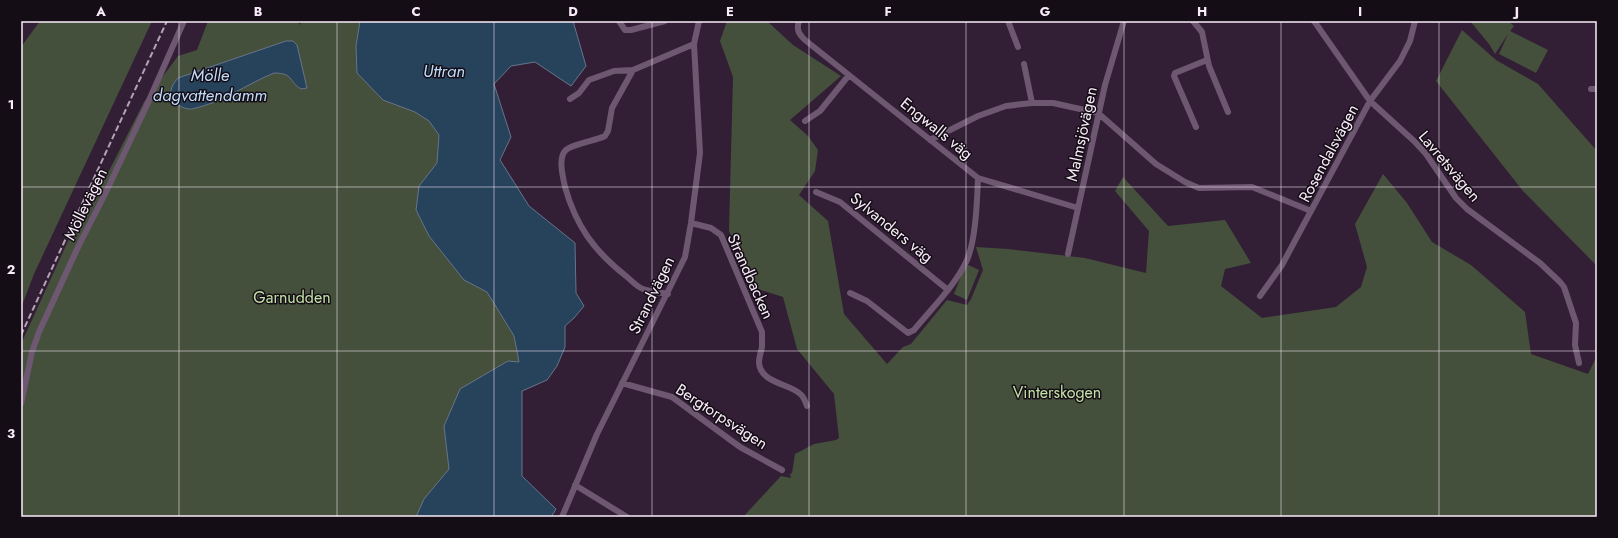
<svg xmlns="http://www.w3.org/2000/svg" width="1618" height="538" viewBox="0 0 1618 538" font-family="Jost,sans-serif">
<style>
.green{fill:#45503c}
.water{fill:#27425b;stroke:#66758b}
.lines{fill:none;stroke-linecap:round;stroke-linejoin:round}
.minor{stroke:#6e5871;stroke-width:6}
.rail{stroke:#b3a3b4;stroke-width:2;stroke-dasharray:6 3;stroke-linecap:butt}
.grid{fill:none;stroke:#f9ecfa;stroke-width:1;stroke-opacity:0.55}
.labels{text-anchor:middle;stroke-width:3;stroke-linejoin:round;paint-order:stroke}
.street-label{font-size:16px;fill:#f9ecfa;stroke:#150d16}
.park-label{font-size:16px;fill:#c3e2a6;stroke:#150d16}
.water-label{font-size:17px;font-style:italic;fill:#bfdcf9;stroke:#150d16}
.neatline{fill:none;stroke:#f9ecfa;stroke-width:1.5}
.grid-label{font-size:13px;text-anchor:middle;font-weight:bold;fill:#f9ecfa}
</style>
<rect width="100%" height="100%" fill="#321f35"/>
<path class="green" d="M 40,21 L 152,21 L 34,274 L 21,308 L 21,47 Z
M 208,21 L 296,21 L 301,25 L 300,21 L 479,21 L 527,368 L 460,517 L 21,517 L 21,344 L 74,228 L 82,224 L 144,102 L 178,56 L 197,50 Z
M 727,21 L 767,21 L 793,45 L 841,76 L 790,120 L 808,136 L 818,150 L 815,171 L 799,195 L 828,221 L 844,314 L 887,364 L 903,347 L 911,344 L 947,300 L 967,305 L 971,299 L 983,270 L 976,247 L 1008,249 L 1085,258 L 1146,273 L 1149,231 L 1115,191 L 1123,177 L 1168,226 L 1225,220 L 1251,263 L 1225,269 L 1221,286 L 1262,318 L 1336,307 L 1361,287 L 1367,267 L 1355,224 L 1383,174 L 1407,203 L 1432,242 L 1471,265 L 1525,312 L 1531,354 L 1588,374 L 1597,356 L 1597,517 L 743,517 L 781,476 L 791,478 L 790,474 L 792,473 L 795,454 L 814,444 L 836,440 L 839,438 L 834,394 L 797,349 L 783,297 L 755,288 L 729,231 L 733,77 L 720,41 Z
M 1470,21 L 1508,21 L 1514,26 L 1510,31 L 1548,50 L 1536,73 L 1499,54 L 1508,34 L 1495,54 L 1489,44 Z
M 1462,30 L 1496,60 L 1538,84 L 1597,151 L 1597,266 L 1523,191 L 1436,81 Z
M 966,264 L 979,270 L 967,300 L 954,294 Z"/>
<path class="water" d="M 360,21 L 573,21 L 586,66 L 571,86 L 535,62 L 511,66 L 494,84 L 511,137 L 500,160 L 529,206 L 575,243 L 576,293 L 584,306 L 574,318 L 565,326 L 565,347 L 557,366 L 547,380 L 522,391 L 522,476 L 556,509 L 551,517 L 416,517 L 424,499 L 449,469 L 444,426 L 460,389 L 508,361 L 519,362 L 514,336 L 487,292 L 464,280 L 429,236 L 416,210 L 419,186 L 437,163 L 439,135 L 429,121 L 415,112 L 383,100 L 357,73 L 356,46 Z
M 286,41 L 293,41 L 297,45 L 307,88 L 301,89 C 288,81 294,73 274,73 C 247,84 221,103 192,109 C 185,110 174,104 172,98 C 169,90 173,84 178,78 Z"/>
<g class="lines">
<path class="minor" d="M 619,21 L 625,30 L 631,30 L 665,21
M 799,21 C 796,30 799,34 805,40 L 978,178 L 1078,208
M 1008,21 L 1018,47
M 1193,21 L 1202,32 L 1209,66 L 1228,112
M 1314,21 L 1370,101 L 1414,141 L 1426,154 L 1456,198 L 1467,209 L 1540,263 L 1560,282 L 1564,287 L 1576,323 L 1575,345 L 1579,363
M 1024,64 L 1032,103
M 1591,89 L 1597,89
M 570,99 L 579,93 L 589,80 L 614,71 L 633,70
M 805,121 L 820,111 L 849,75
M 1196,127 L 1174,76 L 1175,73 L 1207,60
M 930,140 L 978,116 L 1006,106 L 1032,103 L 1053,103 L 1098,113 L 1156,164 L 1185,182 L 1199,188 L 1252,187 L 1311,211
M 816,192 L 840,202 L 948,290
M 691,223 L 711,228 L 721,235 L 762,332 C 762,337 762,342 762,347 C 761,352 759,357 759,363 C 761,383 787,383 799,393 C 804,396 805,401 807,406
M 1068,254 L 1105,85 L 1124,21
M 850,293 L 867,301 L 908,333 L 914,330 C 932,308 955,286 967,260 C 976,239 977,201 978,178
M 668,294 C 660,292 651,292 643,289 C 637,287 631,280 626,276 C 594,251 576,226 565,187 C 563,177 558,159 565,151 C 571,144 595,141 605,136 L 608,131 L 612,108 L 633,70 L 694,44
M 1260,296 L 1282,265 L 1370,101 L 1400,61 L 1410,41 L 1415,21
M 622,383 L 672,397 L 740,447 L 782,470
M 21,404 L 32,352 L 39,332 L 79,245 L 105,194 L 146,107 L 184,21
M 575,485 L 627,517
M 562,517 L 597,434 L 685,257 L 691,223 L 700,153 L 694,44 L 699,21"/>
<path class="rail" d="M 21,335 L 167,21"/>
</g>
<path class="grid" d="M 179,21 L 179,517M 337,21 L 337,517M 494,21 L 494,517M 652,21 L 652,517M 809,21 L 809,517M 966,21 L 966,517M 1124,21 L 1124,517M 1281,21 L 1281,517M 1439,21 L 1439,517M 21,187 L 1597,187M 21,351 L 1597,351"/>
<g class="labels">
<g class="street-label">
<text transform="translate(937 128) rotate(39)" y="6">Engwalls väg</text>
<text transform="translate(1081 134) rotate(-78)" y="6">Malmsjövägen</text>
<text transform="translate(1328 153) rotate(-62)" y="6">Rosendalsvägen</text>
<text transform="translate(1450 166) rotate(50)" y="6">Lavretsvägen</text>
<text transform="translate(85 204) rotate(-64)" y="6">Möllevägen</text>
<text transform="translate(892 227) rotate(39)" y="6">Sylvanders väg</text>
<text transform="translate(751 276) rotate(66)" y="6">Strandbacken</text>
<text transform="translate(651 295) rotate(-64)" y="6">Strandvägen</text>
<text transform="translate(722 416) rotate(33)" y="6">Bergtorpsvägen</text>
</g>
<g class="park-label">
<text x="292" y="303">Garnudden</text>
<text x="1057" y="398">Vinterskogen</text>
</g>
<g class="water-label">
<text x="444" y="77">Uttran</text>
<text x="210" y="81">Mölle<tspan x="210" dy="20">dagvattendamm</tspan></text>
</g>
</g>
<rect width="1618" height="538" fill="none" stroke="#150d16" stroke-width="44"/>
<rect x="22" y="22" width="1574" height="494" class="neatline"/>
<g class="grid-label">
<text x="101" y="16">A</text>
<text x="258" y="16">B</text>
<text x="416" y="16">C</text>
<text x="573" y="16">D</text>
<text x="730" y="16">E</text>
<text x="888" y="16">F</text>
<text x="1045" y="16">G</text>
<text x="1202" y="16">H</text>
<text x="1360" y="16">I</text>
<text x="1517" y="16">J</text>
<text x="11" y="109">1</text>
<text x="11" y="274">2</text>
<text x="11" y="438">3</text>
</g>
</svg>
